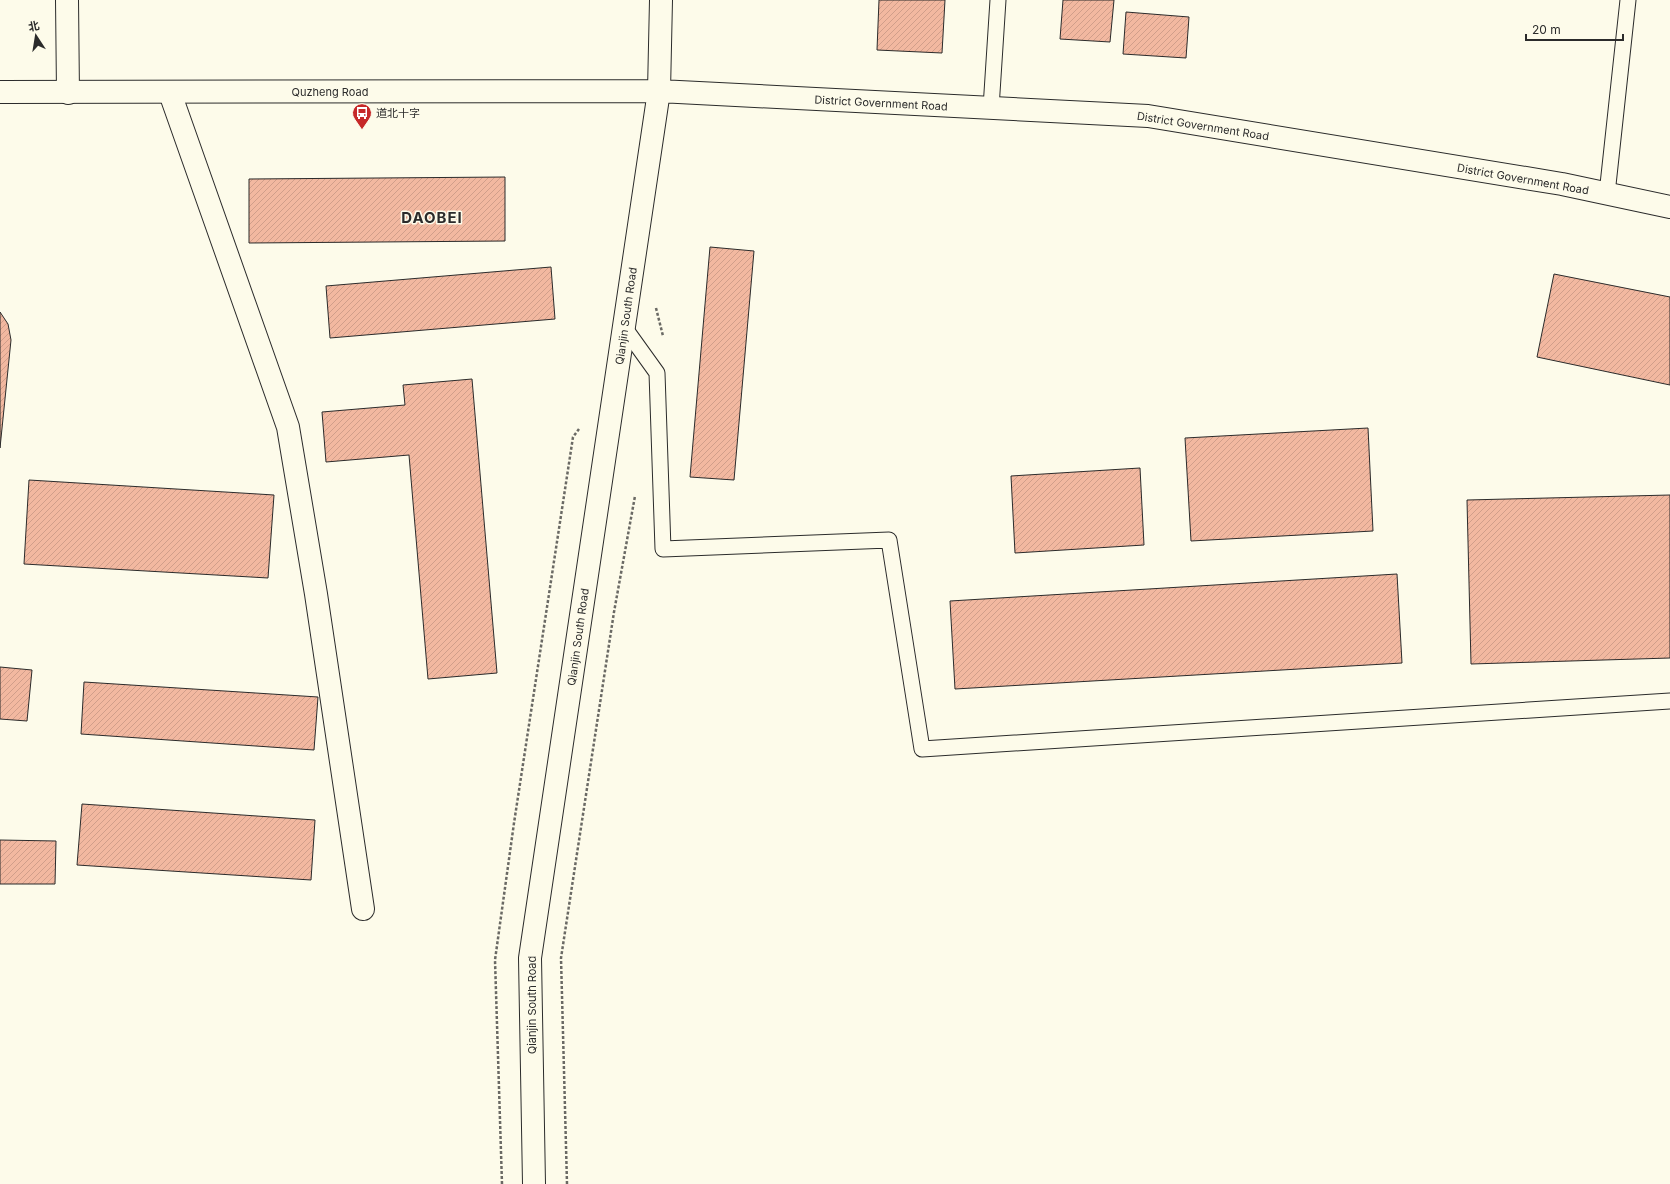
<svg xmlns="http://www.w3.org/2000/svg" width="1670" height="1184" viewBox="0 0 1670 1184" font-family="Inter,'Noto Sans SC',sans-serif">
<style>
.building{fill:url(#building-hatch);stroke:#2b2b2b}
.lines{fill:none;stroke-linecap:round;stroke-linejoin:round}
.lane-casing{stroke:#2b2b2b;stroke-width:17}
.street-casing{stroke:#2b2b2b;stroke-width:24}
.secondary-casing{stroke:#2b2b2b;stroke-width:24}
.path{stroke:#6a6964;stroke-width:2.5;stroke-dasharray:3 2;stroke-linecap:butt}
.lane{stroke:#fdfbea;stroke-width:15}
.street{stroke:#fdfbea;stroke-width:22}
.secondary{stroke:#fdfbea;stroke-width:22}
.labels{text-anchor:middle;stroke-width:3;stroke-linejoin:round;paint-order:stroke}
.street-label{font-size:11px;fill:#2b2b2b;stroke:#fdfbea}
.poi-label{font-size:11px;fill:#2b2b2b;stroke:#fdfbea;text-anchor:start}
.district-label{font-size:15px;font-weight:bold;letter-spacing:1px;fill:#2b2b2b;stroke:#fdfbea}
</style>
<defs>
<pattern id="building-hatch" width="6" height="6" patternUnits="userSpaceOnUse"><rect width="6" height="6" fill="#f2b8a0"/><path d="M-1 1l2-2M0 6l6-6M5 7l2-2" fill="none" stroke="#d09e8a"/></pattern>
</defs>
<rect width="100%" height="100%" fill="#fdfbea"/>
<path class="building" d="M 879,0 L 945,0 L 942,53 L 877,50 Z
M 1063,0 L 1114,0 L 1110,42 L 1060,39 Z
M 1126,12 L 1189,17 L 1186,58 L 1123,54 Z
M 505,177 L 505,241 L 249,243 L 249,179 Z
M 710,247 L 754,251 L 734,480 L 690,477 Z
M 551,267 L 555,319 L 330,338 L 326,286 Z
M 1554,274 L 1670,297 L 1670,385 L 1537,357 Z
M 0,312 L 8,324 L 11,340 L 0,448 Z
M 472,379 L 497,673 L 428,679 L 409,455 L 326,462 L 322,412 L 405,405 L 403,385 Z
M 1368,428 L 1373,531 L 1191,541 L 1185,438 Z
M 1140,468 L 1144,545 L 1015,553 L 1011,476 Z
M 29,480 L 274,495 L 268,578 L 24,564 Z
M 1670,495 L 1670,658 L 1471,664 L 1467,500 Z
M 1397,574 L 1402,663 L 955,689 L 950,601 Z
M 0,667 L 32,670 L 27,721 L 0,719 Z
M 84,682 L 318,697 L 314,750 L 81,734 Z
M 82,804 L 315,820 L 311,880 L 77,865 Z
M 0,840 L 56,841 L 55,884 L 0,884 Z"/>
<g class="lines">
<defs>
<path id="lane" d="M 991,108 L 998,0
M 1607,194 L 1628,0
M 624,327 L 657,373 L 663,549 L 889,540 L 922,749 L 1670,701"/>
<path id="street" d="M 67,0 L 68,93
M 170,93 L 288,427 L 316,594 L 363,909"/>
<path id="secondary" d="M 0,92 L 659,91 L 1148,116 L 1562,184 L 1670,207
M 534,1184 L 530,958 L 659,91 L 661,0"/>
</defs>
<use href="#lane" class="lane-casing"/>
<use href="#street" class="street-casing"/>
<use href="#secondary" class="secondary-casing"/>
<path class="path" d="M 656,308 L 663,336
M 502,1184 L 495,960 L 514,823 L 573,437 L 579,429
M 567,1184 L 561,958 L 614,612 L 635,496"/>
<use href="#lane" class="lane"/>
<use href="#street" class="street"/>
<use href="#secondary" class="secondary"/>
</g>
<defs>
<symbol id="bus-pin" viewBox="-11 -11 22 30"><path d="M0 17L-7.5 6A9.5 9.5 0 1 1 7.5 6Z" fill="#c62828" stroke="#fdfbea"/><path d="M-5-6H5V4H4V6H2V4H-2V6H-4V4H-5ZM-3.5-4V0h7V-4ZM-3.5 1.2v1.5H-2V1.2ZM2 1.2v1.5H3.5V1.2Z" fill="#fff"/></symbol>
</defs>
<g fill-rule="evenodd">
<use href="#bus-pin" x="351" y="102" width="22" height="30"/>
</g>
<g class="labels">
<g class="street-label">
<text x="330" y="96">Quzheng Road</text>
<text transform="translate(881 103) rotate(3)" y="4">District Government Road</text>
<text transform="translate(1203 126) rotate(9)" y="4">District Government Road</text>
<text transform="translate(1523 179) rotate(10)" y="4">District Government Road</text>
<text transform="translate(626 316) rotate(-82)" y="4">Qianjin South Road</text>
<text transform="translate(578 637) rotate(-82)" y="4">Qianjin South Road</text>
<text transform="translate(532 1005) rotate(-90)" y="4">Qianjin South Road</text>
</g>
<g class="poi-label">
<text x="376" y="117">道北十字</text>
</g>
<g class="district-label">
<text x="432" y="223">DAOBEI</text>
</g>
</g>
<g transform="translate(36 36) rotate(348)" stroke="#fdfbea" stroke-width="3" paint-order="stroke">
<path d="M0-3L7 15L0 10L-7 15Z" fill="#2b2b2b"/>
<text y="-6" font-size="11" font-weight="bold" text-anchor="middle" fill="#2b2b2b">北</text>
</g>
<path d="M1526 34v6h97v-6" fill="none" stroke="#2b2b2b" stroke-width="2"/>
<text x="1532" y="34" font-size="12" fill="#2b2b2b" stroke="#fdfbea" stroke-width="3" paint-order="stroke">20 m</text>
</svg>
